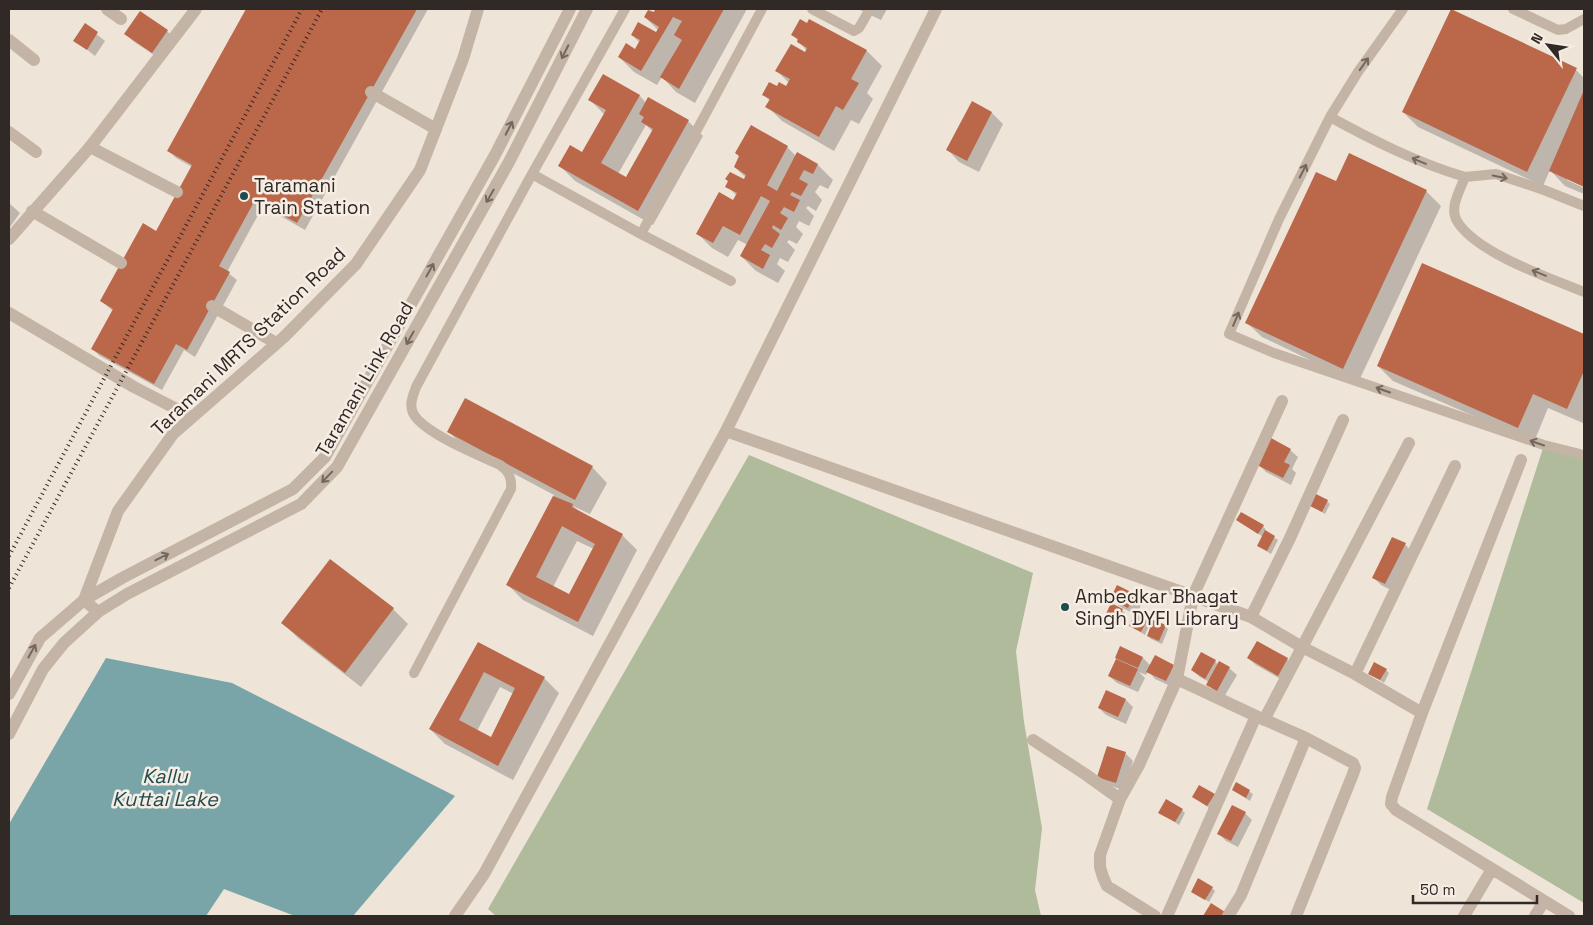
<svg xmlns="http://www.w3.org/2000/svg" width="1593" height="925" viewBox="0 0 1593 925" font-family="'Space Grotesk',sans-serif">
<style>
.green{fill:#afbb9a}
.water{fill:#7aa5a8}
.shadow{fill:#0003;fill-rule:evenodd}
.building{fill:#ba674a;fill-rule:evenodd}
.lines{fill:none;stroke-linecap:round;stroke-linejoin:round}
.service{stroke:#c4b4a5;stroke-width:10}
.pedestrian{stroke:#c4b4a5;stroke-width:12}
.minor{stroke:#c4b4a5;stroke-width:12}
.tertiary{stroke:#c4b4a5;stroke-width:12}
.rail{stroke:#312926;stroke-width:4;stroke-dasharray:1 4;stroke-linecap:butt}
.oneway{stroke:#73685f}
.poi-dot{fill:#204b4e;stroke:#f6eee4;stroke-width:2}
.labels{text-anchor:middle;stroke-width:5;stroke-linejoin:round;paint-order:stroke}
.poi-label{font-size:19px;fill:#312926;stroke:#f6eee4;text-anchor:start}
.street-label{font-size:19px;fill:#312926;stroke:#f6eee4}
.water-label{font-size:20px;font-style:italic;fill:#204b4e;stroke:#f6eee4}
</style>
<rect width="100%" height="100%" fill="#eee4d8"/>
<path class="green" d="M 1544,445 L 1584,455 L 1584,903 L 1427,809 Z
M 749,455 L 1033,573 L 1016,651 L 1024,722 L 1042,828 L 1035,890 L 1041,916 L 496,916 L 488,909 Z"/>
<path class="water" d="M 106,658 L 232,683 L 455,796 L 353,916 L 295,916 L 224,889 L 206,916 L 9,916 L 9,824 Z"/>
<path class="shadow" d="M 248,9 L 428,9 L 305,230 L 263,206 L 227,272 L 237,280 L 195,357 L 184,350 L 162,390 L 100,356 L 92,349 L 113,311 L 101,301 L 156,233 L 192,167 L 176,158 L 169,151 Z
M 655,9 L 747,9 L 695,103 L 676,92 L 662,77 L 657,85 L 634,72 L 619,57 L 635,51 L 640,43 L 632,35 L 656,33 L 658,30 L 645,17 L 654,14 L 656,10 Z
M 858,9 L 887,9 L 881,20 Z
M 810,20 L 867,51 L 882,66 L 867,93 L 873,99 L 859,124 L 851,120 L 834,151 L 782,121 L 767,106 L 770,101 L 764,95 L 777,88 L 787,87 L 789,83 L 777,71 L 805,54 L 807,51 L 793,35 L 808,25 Z
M 85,25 L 105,41 L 95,56 L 75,40 Z
M 167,31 L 174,38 L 160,59 L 133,41 L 126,34 Z
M 1576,70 L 1584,78 L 1584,185 L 1567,178 L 1567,180 L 1584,188 L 1584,194 L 1565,186 L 1550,170 L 1543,186 L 1418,127 L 1403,112 Z
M 604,76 L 640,96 L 646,103 L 649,99 L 688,121 L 703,136 L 653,225 L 575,181 L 560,166 L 583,154 L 605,115 L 590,100 ZM 646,125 L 653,132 L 626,179 L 618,174 Z
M 972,103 L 992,113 L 1003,124 L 979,172 L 959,162 L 948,150 Z
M 787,147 L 796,156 L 818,165 L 833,180 L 828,189 L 820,185 L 815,192 L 822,200 L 816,211 L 808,206 L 806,208 L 814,216 L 809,226 L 799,221 L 796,227 L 803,234 L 797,244 L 789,240 L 787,242 L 795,250 L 788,262 L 780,258 L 777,264 L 785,271 L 778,283 L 756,271 L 741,256 L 748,245 L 738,240 L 728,257 L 712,248 L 697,233 L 733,202 L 737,196 L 727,186 L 745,181 L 746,178 L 735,167 Z
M 1349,155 L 1426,191 L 1441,206 L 1358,383 L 1262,337 L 1246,322 L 1336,183 Z
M 9,203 L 20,213 L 10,227 L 9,226 Z
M 1422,265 L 1584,336 L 1584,420 L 1583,423 L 1548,408 L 1534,442 L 1393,381 L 1378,366 Z
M 449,432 L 592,467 L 607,483 L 590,514 L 573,506 L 580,512 L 622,535 L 637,550 L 593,636 L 523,600 L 508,585 L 554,495 L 464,447 ZM 577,541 L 594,549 L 570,595 L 553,587 Z
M 1290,450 L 1298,457 L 1292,469 L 1296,473 L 1291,485 L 1266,472 L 1259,465 Z
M 1327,501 L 1330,504 L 1325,514 L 1310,505 Z
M 1238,520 L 1263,526 L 1266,530 L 1265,532 L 1278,540 L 1271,554 L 1258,546 L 1263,537 Z
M 1405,544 L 1412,552 L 1393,591 L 1381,585 L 1374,578 Z
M 330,561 L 393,609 L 408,624 L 361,687 L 298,638 L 283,623 Z
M 1118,587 L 1135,595 L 1142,603 L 1137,613 L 1151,621 L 1145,635 L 1130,626 L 1136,615 L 1119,606 L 1112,599 Z
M 1122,610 L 1125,613 L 1120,624 L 1106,616 Z
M 1165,626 L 1168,629 L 1162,644 L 1151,639 L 1148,636 Z
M 479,644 L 544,678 L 559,693 L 513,780 L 445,744 L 430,729 ZM 500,687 L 514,694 L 492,738 L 477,731 Z
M 1121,648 L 1143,658 L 1151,666 L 1173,666 L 1173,687 L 1155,679 L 1148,671 L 1146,675 L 1139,672 L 1145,678 L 1138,692 L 1117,683 L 1109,676 Z
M 1248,658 L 1287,659 L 1295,666 L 1286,682 L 1256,665 Z
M 1215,661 L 1218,665 L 1229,668 L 1237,675 L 1224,697 L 1215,692 L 1208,684 L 1209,682 L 1200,677 L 1192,670 Z
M 1386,670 L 1389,673 L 1384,683 L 1369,673 Z
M 1126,700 L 1133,707 L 1126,724 L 1106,715 L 1099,708 Z
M 1125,753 L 1133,761 L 1123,790 L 1106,784 L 1098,777 Z
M 1237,784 L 1253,794 L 1250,801 L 1233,790 Z
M 1214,795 L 1211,809 L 1193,797 Z
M 1182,810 L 1185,813 L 1179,825 L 1160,812 Z
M 1245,813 L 1252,820 L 1238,847 L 1226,841 L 1219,834 Z
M 1212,888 L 1215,891 L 1209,902 L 1192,891 Z"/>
<path class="building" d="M 246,9 L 417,9 L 297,223 L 255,200 L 219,266 L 230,272 L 187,350 L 176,344 L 154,384 L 91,349 L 113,309 L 100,301 L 143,223 L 156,231 L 192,165 L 167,151 Z
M 655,9 L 724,9 L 679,89 L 660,77 L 682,40 L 674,35 L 682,21 L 673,17 L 641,71 L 618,57 L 626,43 L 635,49 L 640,40 L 631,35 L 638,22 L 656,32 L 659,27 L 644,17 L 648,10 L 654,12 Z
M 1451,9 L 1577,68 L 1527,172 L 1402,112 Z
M 140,11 L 168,30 L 152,53 L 124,34 Z
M 800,19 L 807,23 L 809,19 L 867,50 L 851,79 L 859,83 L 843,110 L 836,106 L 819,137 L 765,107 L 770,99 L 762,95 L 769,82 L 777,86 L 779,82 L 786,86 L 790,79 L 775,71 L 791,44 L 805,52 L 807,48 L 797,42 L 798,39 L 791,35 Z
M 85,23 L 98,32 L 87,50 L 73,41 Z
M 603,74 L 640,95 L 601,163 L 626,177 L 653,129 L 641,122 L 644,117 L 639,114 L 648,97 L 689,120 L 638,211 L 558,166 L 570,145 L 582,152 L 606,110 L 588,100 Z
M 1584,90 L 1584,187 L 1549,171 Z
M 972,101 L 992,112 L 967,161 L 946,150 Z
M 751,125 L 788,146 L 767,185 L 777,191 L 797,152 L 818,164 L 813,174 L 804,170 L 799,179 L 808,184 L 801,196 L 792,192 L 790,195 L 800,200 L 794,212 L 784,207 L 780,213 L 788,218 L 781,230 L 773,225 L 772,228 L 780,234 L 772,248 L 765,244 L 761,250 L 770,255 L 763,269 L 740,256 L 770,201 L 761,196 L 740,235 L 723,226 L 713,243 L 696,234 L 719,192 L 733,200 L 737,193 L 725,187 L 728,181 L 725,179 L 730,172 L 744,179 L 746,175 L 734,167 L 739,156 L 735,153 Z
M 1349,153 L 1427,190 L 1343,369 L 1245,323 L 1316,172 L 1336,181 Z
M 1422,263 L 1584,334 L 1584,371 L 1567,409 L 1533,394 L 1518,428 L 1377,366 Z
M 465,398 L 593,466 L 575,500 L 447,432 Z
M 1271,438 L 1291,449 L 1284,462 L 1290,465 L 1283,478 L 1257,465 Z
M 1314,493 L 1328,500 L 1322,512 L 1308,505 Z
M 553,496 L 573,504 L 572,507 L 623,534 L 578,622 L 506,585 ZM 562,526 L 595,544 L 569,594 L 536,577 Z
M 1241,512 L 1264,525 L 1258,534 L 1236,520 Z
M 1265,530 L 1275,536 L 1267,551 L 1257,546 Z
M 1392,537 L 1406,543 L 1385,584 L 1372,578 Z
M 330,559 L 394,608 L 345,673 L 281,623 Z
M 1117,585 L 1135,594 L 1128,608 L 1110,599 Z
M 1111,603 L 1123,609 L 1116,622 L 1105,616 Z
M 1136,611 L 1149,617 L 1141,632 L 1129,626 Z
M 1153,620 L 1166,625 L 1159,641 L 1147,636 Z
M 1257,641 L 1288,658 L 1278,676 L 1247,658 Z
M 478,642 L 545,677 L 498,766 L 429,729 ZM 484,672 L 515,688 L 491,737 L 459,720 Z
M 1120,646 L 1143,657 L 1138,668 L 1115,658 Z
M 1201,652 L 1216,660 L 1205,679 L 1191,670 Z
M 1155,655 L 1174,665 L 1166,681 L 1146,672 Z
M 1116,659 L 1138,669 L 1130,686 L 1108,676 Z
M 1219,661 L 1230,667 L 1217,691 L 1206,685 Z
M 1374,662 L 1387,669 L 1380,680 L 1368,674 Z
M 1106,690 L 1126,699 L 1118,717 L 1098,708 Z
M 1107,746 L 1126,752 L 1116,783 L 1097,777 Z
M 1236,782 L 1250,790 L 1246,798 L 1232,790 Z
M 1199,785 L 1215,794 L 1207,806 L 1192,797 Z
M 1166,799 L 1183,809 L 1175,822 L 1158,813 Z
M 1232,805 L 1246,812 L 1231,841 L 1217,834 Z
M 1198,878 L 1213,887 L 1205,900 L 1191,892 Z
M 1211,903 L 1225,912 L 1223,916 L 1203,916 Z"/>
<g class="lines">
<path class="service" d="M 625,9 L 532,174 L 641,234 L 762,9
M 812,9 L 854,31 L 859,28 L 870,9
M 1403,9 L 1358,72 L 1330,117 C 1374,141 1418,163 1465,177
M 1513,9 L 1558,30 L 1566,29 L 1584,19
M 1330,117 L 1279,219 L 1229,334 L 1274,353 L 1544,445 L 1584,455
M 1584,206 L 1544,190 L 1496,174 L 1465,177 C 1460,190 1449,208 1457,221 C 1476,253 1550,278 1584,292
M 641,234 L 731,281
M 414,673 L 511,489 C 512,478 509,471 500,465 C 479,455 423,433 413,413 C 409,404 413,396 416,387 L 532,174"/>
<path class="pedestrian" d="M 371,92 L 436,129
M 90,147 L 177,192
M 32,211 L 121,263
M 212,306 L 276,343"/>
<path class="minor" d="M 107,9 L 121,19
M 9,40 L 34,60
M 9,132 L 36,152
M 9,239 L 90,147 L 196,9
M 9,313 L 134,387 L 192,417
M 1282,401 L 1193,596 L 1251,617 L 1302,647 L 1355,674 L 1422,713
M 726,431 L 1193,596 L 1177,679 L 1139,765 L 1120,799 L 1100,855 L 1100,867 L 1103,877 L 1107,886 L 1155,916
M 1521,460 L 1422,713 L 1392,797 L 1391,804 L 1396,810 L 1569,916
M 1251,617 L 1290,538 L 1343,420
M 1355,674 L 1455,466
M 1177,679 L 1256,716 L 1306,738 L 1353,763 L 1355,768 L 1353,774 L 1296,916
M 1264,720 L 1409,443
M 1033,740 L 1085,774 L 1120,799
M 455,916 L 484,874 L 726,431 L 936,9
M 1167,916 L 1256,716
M 1228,916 L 1241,895 L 1306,738
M 1464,916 L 1492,869
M 1535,916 L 1544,901"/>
<path class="tertiary" d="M 98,612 L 84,600 L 118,511 L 173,434 L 284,337 L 356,264 L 420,170 L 463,59 L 478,9
M 9,694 L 40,638 L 84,600 L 122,578 L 293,489 L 325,457 L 495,155 L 570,9
M 9,734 L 43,669 L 64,643 L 98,612 L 127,594 L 301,504 L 337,467 L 509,162 L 587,9"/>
<path class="rail" d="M 9,556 L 302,9
M 9,588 L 322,9"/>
</g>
<defs><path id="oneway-shaft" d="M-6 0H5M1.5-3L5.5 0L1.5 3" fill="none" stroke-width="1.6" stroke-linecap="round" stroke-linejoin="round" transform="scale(1.25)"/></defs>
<g class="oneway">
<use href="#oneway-shaft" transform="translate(565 52) rotate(117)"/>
<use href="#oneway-shaft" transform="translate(1364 64) rotate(-55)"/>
<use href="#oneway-shaft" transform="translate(509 128) rotate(-63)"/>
<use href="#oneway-shaft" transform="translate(1419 161) rotate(-157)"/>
<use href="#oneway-shaft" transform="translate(1303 171) rotate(-63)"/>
<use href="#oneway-shaft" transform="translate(1500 177) rotate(12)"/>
<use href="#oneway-shaft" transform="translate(490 196) rotate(120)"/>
<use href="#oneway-shaft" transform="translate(430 270) rotate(-61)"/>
<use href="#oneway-shaft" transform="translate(1539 273) rotate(-158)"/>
<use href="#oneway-shaft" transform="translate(1236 319) rotate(-67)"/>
<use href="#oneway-shaft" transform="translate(410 338) rotate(119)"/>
<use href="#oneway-shaft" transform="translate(1383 390) rotate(-161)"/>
<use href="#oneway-shaft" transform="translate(1537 443) rotate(-161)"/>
<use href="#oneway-shaft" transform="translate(327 477) rotate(134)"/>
<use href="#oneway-shaft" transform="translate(162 557) rotate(-27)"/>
<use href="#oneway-shaft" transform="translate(32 651) rotate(-61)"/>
</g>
<g class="poi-dot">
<circle cx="244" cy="196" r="5"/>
<circle cx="1065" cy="607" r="5"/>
</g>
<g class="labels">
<g class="poi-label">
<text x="254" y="192">Taramani<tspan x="254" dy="22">Train Station</tspan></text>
<text x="1075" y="603">Ambedkar Bhagat<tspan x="1075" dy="22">Singh DYFI Library</tspan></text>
</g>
<g class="street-label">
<text transform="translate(248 341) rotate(-44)" y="7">Taramani MRTS Station Road</text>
<text transform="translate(364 379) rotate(-60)" y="7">Taramani Link Road</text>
</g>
<g class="water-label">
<text x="165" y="783">Kallu<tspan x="165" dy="23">Kuttai Lake</tspan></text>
</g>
</g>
<rect width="1593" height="925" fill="none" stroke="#312926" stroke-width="20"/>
<g transform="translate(1548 45) rotate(300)" stroke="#f6eee4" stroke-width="4" paint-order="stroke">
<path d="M0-4L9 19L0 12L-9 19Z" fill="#312926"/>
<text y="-8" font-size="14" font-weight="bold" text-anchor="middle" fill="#312926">N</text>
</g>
<path d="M1413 895v8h124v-8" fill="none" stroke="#312926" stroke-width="2.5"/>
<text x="1420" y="895" font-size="15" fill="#312926" stroke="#f6eee4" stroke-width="4" paint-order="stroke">50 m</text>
</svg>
